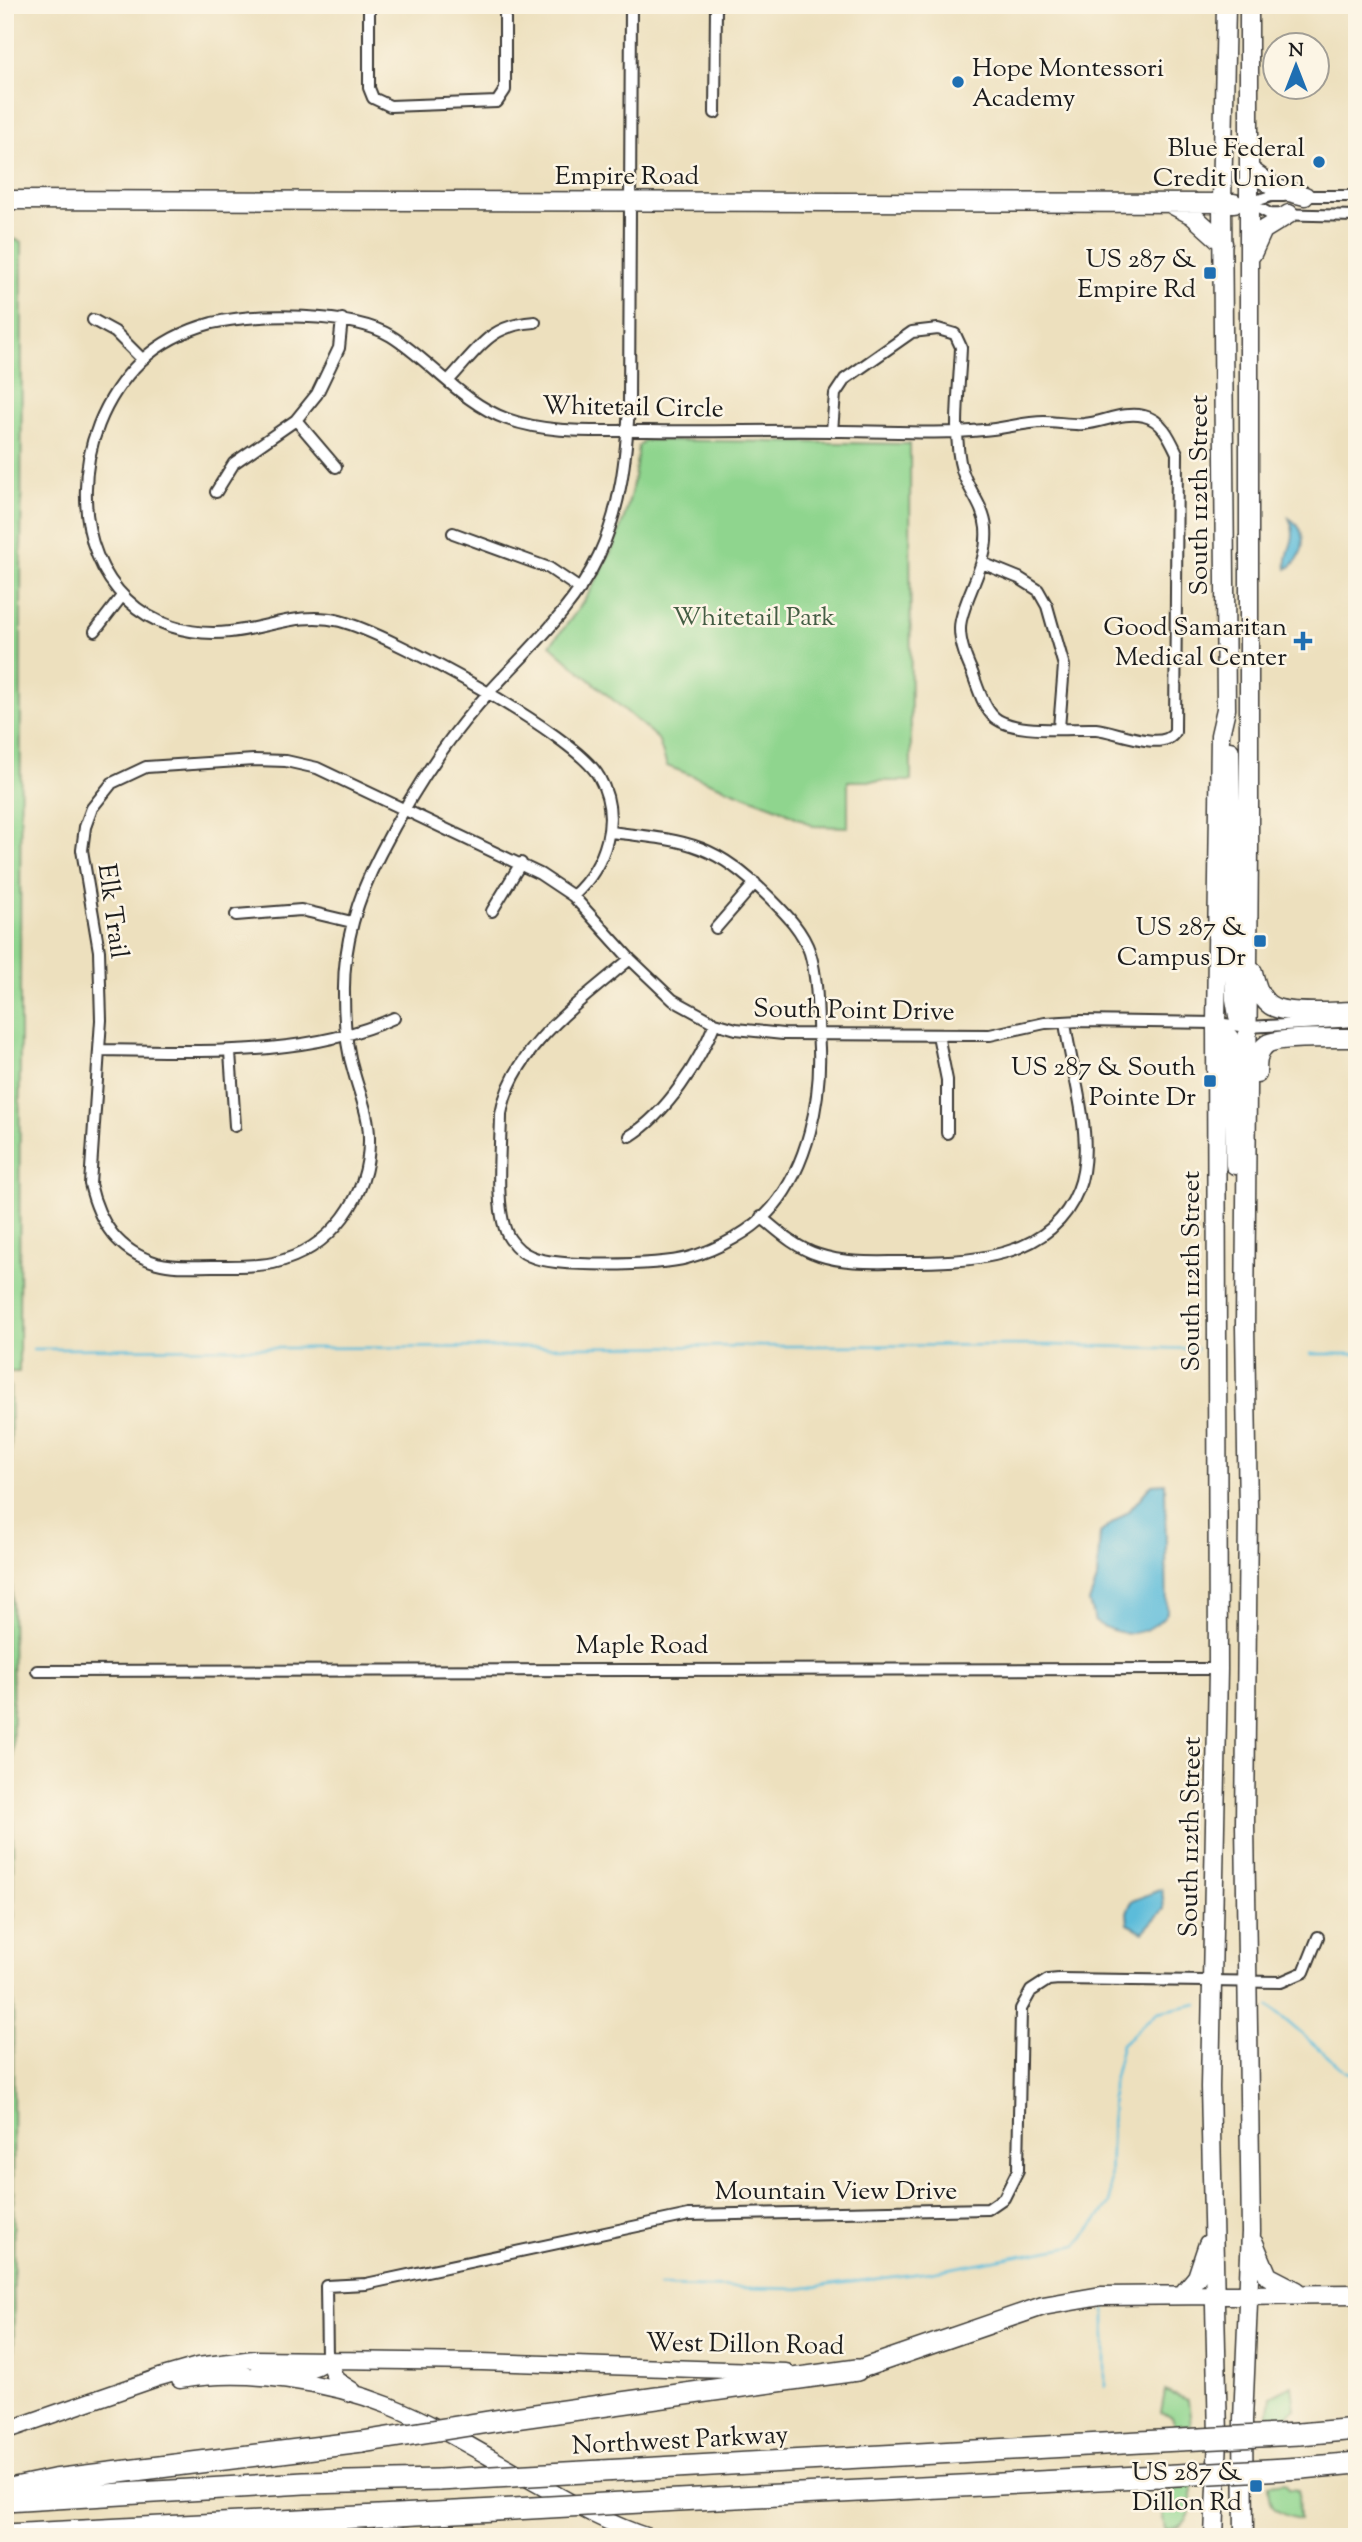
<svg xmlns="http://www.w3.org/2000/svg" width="1362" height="2542" viewBox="0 0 1362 2542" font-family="'Sorts Mill Goudy',serif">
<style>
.green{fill:#8fd58e;stroke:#567855;stroke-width:2}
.water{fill:#5bbcda;stroke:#3c6c7b;stroke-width:2}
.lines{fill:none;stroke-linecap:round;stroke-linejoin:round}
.stream{stroke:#5bbcda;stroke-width:2.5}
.minor-casing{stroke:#3b3934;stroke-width:14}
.secondary-casing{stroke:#3b3934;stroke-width:19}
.primary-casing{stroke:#3b3934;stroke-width:21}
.motorway-casing{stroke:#3b3934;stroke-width:24}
.minor{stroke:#fff;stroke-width:10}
.secondary{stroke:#fff;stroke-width:16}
.primary{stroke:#fff;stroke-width:18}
.motorway{stroke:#fff;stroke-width:21}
.motorway-bridge-casing{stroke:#3b3934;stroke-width:24;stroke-linecap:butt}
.motorway-bridge{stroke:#fff;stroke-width:21}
.poi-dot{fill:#1f6fb2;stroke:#fcf5e5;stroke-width:2.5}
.labels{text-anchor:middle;stroke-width:5;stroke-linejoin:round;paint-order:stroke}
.poi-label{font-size:26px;fill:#1c1c1c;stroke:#fcf5e5;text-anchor:end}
.street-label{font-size:26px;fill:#1c1c1c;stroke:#fcf5e5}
.park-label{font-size:26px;fill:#445d44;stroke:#fcf5e5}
</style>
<rect width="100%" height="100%" fill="#fcf5e5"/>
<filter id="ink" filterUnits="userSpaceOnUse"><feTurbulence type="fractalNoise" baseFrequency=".0143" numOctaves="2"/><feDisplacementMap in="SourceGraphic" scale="14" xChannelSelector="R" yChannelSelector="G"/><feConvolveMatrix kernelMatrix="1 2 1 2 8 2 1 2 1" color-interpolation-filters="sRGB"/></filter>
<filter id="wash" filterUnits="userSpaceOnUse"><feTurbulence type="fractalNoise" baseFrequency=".00686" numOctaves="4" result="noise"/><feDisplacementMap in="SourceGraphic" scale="28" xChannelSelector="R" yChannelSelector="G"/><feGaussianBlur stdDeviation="1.57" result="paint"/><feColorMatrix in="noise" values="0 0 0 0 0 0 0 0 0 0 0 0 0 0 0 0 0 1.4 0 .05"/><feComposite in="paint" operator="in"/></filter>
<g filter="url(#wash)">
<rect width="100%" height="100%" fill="#ede0be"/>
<path class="green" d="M 5,236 L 22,242 L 19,1372 L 5,1372 Z
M 645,440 L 910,444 L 911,781 L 848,781 L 848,827 L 813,826 L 778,808 L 667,766 L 658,739 L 550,645 C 600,588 632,524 638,447 Z
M 10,1385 C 15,1721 12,2056 14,2392 L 5,2394 L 5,1386 Z
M 1292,2385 L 1295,2409 L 1284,2418 L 1268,2420 L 1271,2396 Z
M 1165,2391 L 1188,2400 L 1191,2425 L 1175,2425 L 1172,2417 L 1161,2413 Z
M 1285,2483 L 1289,2489 L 1298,2490 L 1299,2519 C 1276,2514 1269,2509 1269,2485 Z
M 1192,2486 C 1193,2509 1192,2527 1165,2530 L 1160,2499 L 1175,2489 Z"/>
<path class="water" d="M 1289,518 C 1309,530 1306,557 1287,569 C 1284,547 1300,543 1289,518 Z
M 1165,1483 L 1167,1613 C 1147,1638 1121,1638 1095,1622 L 1089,1602 L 1097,1580 L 1100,1533 L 1130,1510 L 1152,1484 Z
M 1162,1889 L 1164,1909 L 1143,1932 L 1128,1924 L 1127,1912 L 1132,1901 Z"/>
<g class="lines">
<path class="stream" d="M 33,1349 L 1052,1345 L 1197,1349
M 1310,1354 L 1357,1354
M 1269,2006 L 1345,2071 L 1357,2076
M 659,2286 L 797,2289 L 930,2272 L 1077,2245 L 1110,2204 L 1112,2085 L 1122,2044 L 1157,2012 L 1198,2004
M 1105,2386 L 1105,2310"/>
</g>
</g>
<g filter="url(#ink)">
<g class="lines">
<defs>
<path id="minor" d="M 369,5 L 369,88 L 373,98 L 390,106 L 497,102 L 505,90 L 505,5
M 631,5 L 629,406 C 626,458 621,507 599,555 C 571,615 519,657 477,706 C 438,751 407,801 380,854 C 357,898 343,944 344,994 C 344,1021 346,1048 354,1073 C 360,1095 369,1115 369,1138 C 370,1196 331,1250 273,1263 C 253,1267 232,1266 212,1266 C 194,1266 175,1268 157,1263 C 118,1251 99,1223 90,1184 L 101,1020 L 99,951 L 82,850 L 85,827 L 92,808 L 112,783 L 146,767 L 254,760 L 286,761 L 317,768 L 540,874 L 573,896 L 630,959 L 673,1000 L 715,1023 L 736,1029 L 783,1034 L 990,1035 L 1045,1023 L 1080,1021 L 1216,1023 L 1248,1027 L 1357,1021
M 715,113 L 716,5
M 1300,196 L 1357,196
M 1249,203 L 1270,214 L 1357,216
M 1249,203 L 1271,196 L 1284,196
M 93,320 L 115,332 L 142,359
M 449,380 C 479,348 489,325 535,322
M 296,420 L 336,467
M 216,492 L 234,463 L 296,420 L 317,394 L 339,348 L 342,319
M 453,533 L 549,568 L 580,589
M 982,563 L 1019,578 L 1038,590 L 1047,606 L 1064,666 L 1059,728
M 95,631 L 122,596
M 610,832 C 687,841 712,841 770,898 C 786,914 803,931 810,953 C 819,984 817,1016 819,1048 C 821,1101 808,1165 773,1207 C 753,1231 717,1250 687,1258 C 660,1266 555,1268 530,1256 C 522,1253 515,1246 510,1239 C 493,1215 501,1145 501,1114 C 512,1048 581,1001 630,959
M 573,896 C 606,866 622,818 599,777 C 577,735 390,634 340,621 C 302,611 267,628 230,632 C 145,641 88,581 86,499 C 84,448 104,397 141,361 C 160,343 186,330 212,323 C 256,313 352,312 391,336 C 431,361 462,403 507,419 C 552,435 600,430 647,431 C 712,432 776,430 841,431 C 888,431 936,435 983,430 C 1003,429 1024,422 1044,422 C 1057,422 1071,425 1084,424 C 1104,422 1124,411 1144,416 C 1162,420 1170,438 1177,453 L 1175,732 C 1163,753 1114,730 1096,729 C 1069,728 1010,735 992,715 C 982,704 977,685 972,672 C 965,657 957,637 961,620 C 968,589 989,562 986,528 C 984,506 968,490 962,470 C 952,436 960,382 961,347 L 955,334 L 938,329 L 912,332 L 845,379 L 835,394 L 832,431
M 492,911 L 521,863
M 236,915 L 301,910 L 352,922
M 716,928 L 755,883
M 938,1035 L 947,1080 L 947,1133
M 101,1050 C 196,1051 306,1058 394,1018
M 230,1052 L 235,1126
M 630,1136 C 667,1113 699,1063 715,1023
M 761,1217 C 779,1232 796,1248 819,1255 C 846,1264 875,1262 903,1262 C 967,1262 1050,1261 1078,1190 C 1097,1142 1071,1073 1065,1022
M 37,1671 L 1218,1669
M 327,2358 L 326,2286 L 366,2284 L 689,2215 L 988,2209 L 1004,2198 L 1018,2170 L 1021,2009 L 1031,1991 L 1048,1980 L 1059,1979 L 1281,1982 L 1304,1972 L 1318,1937"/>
<path id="secondary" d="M 327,2358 L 336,2380 L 353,2391
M 260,2369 C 280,2369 311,2375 326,2360
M 180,2380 C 247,2369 327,2381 390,2406 C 440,2426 486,2456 532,2481 C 570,2502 607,2524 648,2537
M 5,2431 L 160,2377 L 198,2366 L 254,2359 L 482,2362 L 786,2372"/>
<path id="primary" d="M 1249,169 L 1277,189 L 1305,196
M 5,200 L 1234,203
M 1171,204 L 1192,215 L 1223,243
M 1252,254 L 1263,230 L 1289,214
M 1230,751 L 1235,999 L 1238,1016 L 1243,1022
M 1253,972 C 1256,984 1259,997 1270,1005 C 1286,1016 1336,1011 1357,1011
M 1216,1023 L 1233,1042 L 1235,1165
M 1257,1074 C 1257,1063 1257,1051 1267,1044 C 1277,1037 1341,1038 1357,1038
M 1254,2243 L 1268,2276 L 1297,2291
M 1182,2295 L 1197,2277 L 1208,2244
M 857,2370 L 1043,2306 L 1101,2296 L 1357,2294
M 1214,2537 L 1218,2437 L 1210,2087 L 1218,1669 L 1216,1023 L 1220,735 L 1226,709 L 1222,203 L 1226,5
M 1244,2537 L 1243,2420 L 1251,2232 L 1245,1824 L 1248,1511 L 1245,1327 L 1249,847 L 1249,5"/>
<path id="motorway" d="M 507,2419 L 857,2370
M 1299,2434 L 1357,2429
M 1302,2468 L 1357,2463
M 602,2471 L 1159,2441
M 5,2490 L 54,2480 L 362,2442
M 5,2501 L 304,2483 L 439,2480
M 659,2501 L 1159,2476
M 5,2535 L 495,2510"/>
</defs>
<use href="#minor" class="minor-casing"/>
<use href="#secondary" class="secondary-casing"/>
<use href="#primary" class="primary-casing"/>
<use href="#motorway" class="motorway-casing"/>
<use href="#minor" class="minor"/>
<use href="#secondary" class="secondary"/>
<use href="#primary" class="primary"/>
<use href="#motorway" class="motorway"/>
<defs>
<path id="motorway-bridge" d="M 1159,2441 L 1299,2434
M 362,2442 L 507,2419
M 1159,2476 L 1302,2468
M 439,2480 L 602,2471
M 495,2510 L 659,2501"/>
</defs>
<use href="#motorway-bridge" class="motorway-bridge-casing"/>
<use href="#motorway-bridge" class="motorway-bridge"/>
</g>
</g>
<g class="poi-dot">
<circle cx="958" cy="82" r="7"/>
<circle cx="1319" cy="162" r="7"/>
<rect x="1203" y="266" width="14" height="14" rx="3.5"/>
<path d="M1299.5 630.5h7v7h7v7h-7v7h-7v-7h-7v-7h7z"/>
<rect x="1253" y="934" width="14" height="14" rx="3.5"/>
<rect x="1203" y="1074" width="14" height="14" rx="3.5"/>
<rect x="1249" y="2479" width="14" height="14" rx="3.5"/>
</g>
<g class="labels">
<g class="poi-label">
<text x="972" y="76" text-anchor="start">Hope Montessori<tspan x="972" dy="30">Academy</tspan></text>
<text x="1305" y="156">Blue Federal<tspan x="1305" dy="30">Credit Union</tspan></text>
<text x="1196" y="267">US 287 &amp;<tspan x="1196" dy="30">Empire Rd</tspan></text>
<text x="1287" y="635">Good Samaritan<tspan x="1287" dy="30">Medical Center</tspan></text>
<text x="1246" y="935">US 287 &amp;<tspan x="1246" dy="30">Campus Dr</tspan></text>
<text x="1196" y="1075">US 287 &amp; South<tspan x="1196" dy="30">Pointe Dr</tspan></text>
<text x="1242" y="2480">US 287 &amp;<tspan x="1242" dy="30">Dillon Rd</tspan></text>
</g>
<g class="street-label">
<text x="627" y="184">Empire Road</text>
<text transform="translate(633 406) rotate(1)" y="9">Whitetail Circle</text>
<text transform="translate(1198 495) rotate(-90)" y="9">South 112th Street</text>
<text transform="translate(114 911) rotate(82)" y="9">Elk Trail</text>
<text transform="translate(854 1009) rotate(1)" y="9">South Point Drive</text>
<text transform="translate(1190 1271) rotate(-90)" y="9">South 112th Street</text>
<text x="642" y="1653">Maple Road</text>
<text transform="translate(1189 1837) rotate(-89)" y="9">South 112th Street</text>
<text x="836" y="2199">Mountain View Drive</text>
<text transform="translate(745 2343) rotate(1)" y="9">West Dillon Road</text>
<text transform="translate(680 2439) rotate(-3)" y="9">Northwest Parkway</text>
</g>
<g class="park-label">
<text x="754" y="625">Whitetail Park</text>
</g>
</g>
<rect width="1362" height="2542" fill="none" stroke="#fcf5e5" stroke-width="28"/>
<g transform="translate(1296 66)"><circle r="33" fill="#fcf5e5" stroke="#a29e95" stroke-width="2"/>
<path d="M0-5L12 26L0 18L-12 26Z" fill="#1f6fb2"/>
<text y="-10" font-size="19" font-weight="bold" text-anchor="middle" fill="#1c1c1c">N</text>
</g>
</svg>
